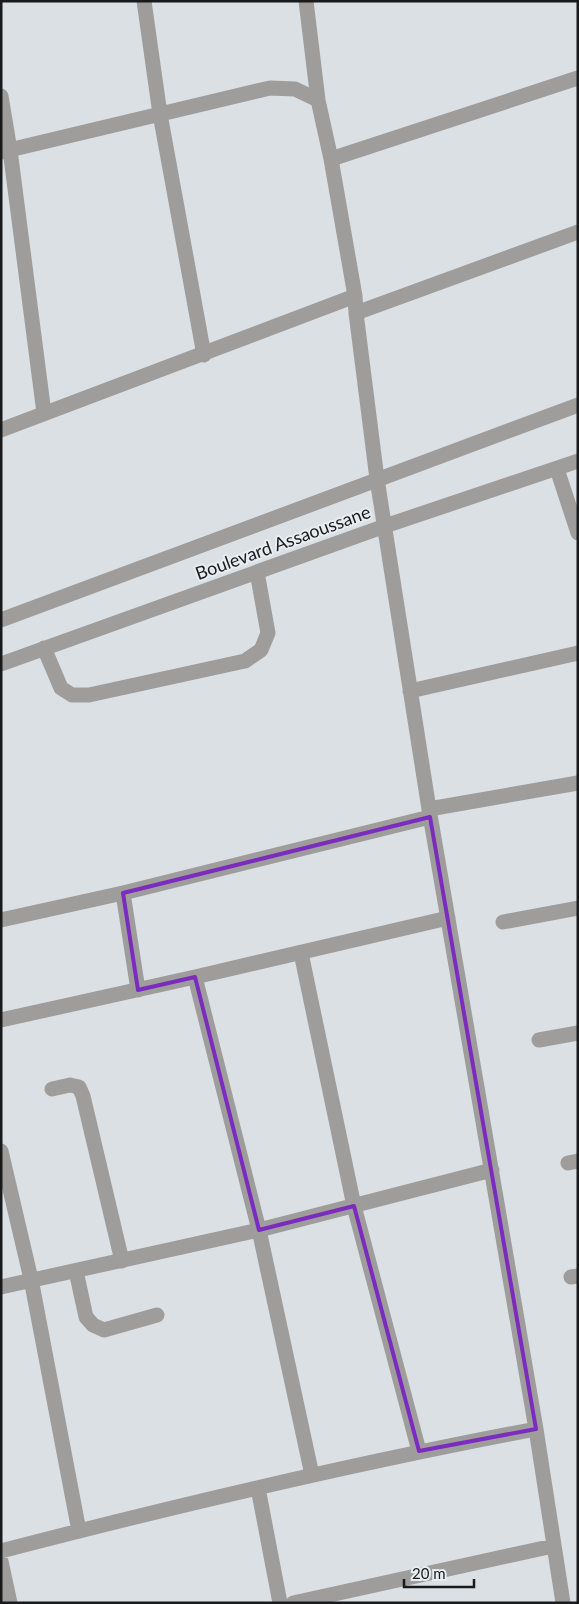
<svg xmlns="http://www.w3.org/2000/svg" width="579" height="1604" viewBox="0 0 579 1604" font-family="Lato,sans-serif">
<style>
.lines{fill:none;stroke-linecap:round;stroke-linejoin:round}
.minor{stroke:#9f9d9b;stroke-width:15}
.marked{fill:none;stroke:#7b2cbf;stroke-width:4;stroke-linejoin:round}
.labels{text-anchor:middle;stroke-width:4;stroke-linejoin:round;paint-order:stroke}
.street-label{font-size:18px;fill:#181a1b;stroke:#e8edf2}
</style>
<rect width="100%" height="100%" fill="#dbe0e4"/>
<g class="lines">
<path class="minor" d="M 144,1 L 160,114 L 204,355
M 306,1 L 318,100 L 331,159 L 355,296 L 356,313 L 377,479 L 429,809 L 536,1429 L 563,1603
M 1,96 L 10,150 L 44,413
M 1,152 L 270,88 L 295,89 L 318,100
M 331,159 L 578,78
M 356,313 L 578,232
M 1,430 L 355,296
M 557,469 L 578,533
M 1,620 L 578,405
M 44,648 L 61,688 L 72,695 L 89,695 L 245,661 L 261,650 L 268,633 L 257,572
M 1,664 L 385,526 L 578,461
M 410,691 L 578,653
M 429,809 L 578,783
M 123,893 L 138,990
M 1,920 L 123,893 L 430,817
M 503,922 L 578,908
M 301,953 L 354,1206 L 419,1451
M 195,977 L 259,1230 L 312,1475
M 1,1020 L 195,977 L 448,918
M 539,1040 L 578,1033
M 52,1089 L 70,1085 L 79,1087 L 83,1096 L 122,1261
M 1,1151 L 31,1279 L 79,1531
M 568,1163 L 578,1161
M 76,1271 L 86,1317 L 93,1325 L 104,1330 L 157,1315
M 571,1277 L 578,1276
M 1,1287 L 259,1230 L 492,1170
M 258,1488 L 280,1603
M 1,1551 C 178,1505 356,1463 536,1429
M 1,1561 L 10,1603
M 293,1603 L 553,1546"/>
</g>
<path class="marked" d="M 430,817 L 536,1429 L 419,1451 L 354,1206 L 259,1230 L 195,977 L 138,990 L 123,893 Z"/>
<g class="labels">
<g class="street-label">
<text transform="translate(283 543) rotate(-20)" y="6">Boulevard Assaoussane</text>
</g>
</g>
<rect width="579" height="1604" fill="none" stroke="#181a1b" stroke-width="5"/>
<path d="M404 1579v8h70v-8" fill="none" stroke="#181a1b" stroke-width="2.5"/>
<text x="412" y="1579" font-size="15" fill="#181a1b" stroke="#e8edf2" stroke-width="4" paint-order="stroke">20 m</text>
</svg>
